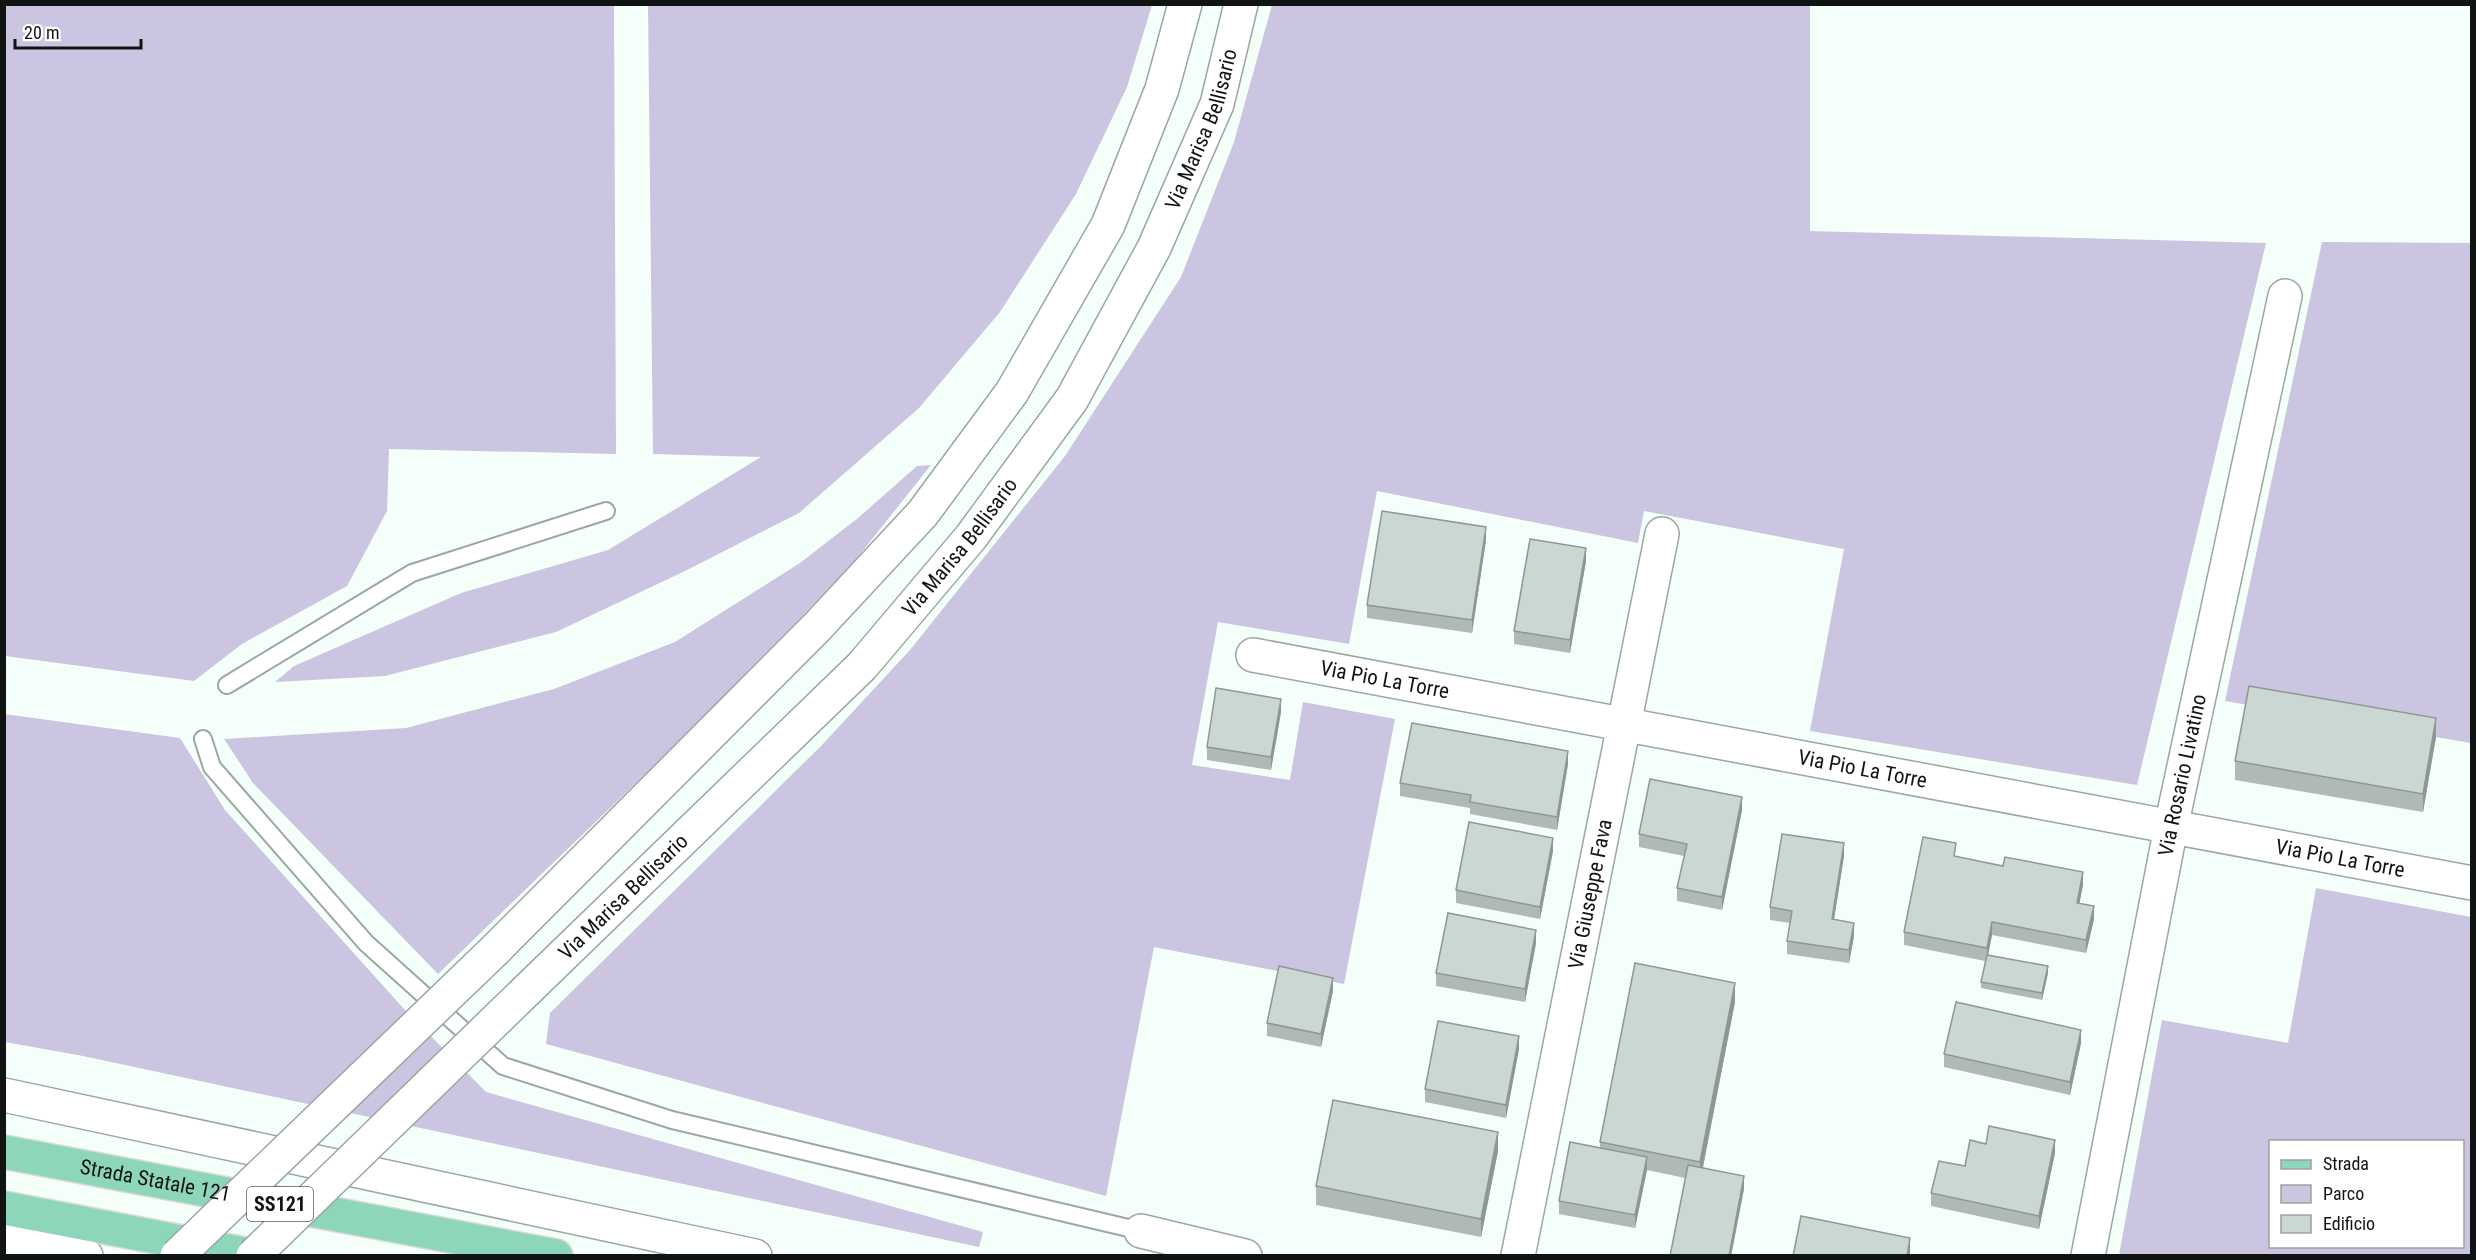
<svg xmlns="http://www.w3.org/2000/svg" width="2476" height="1260" viewBox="0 0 2476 1260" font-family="'Roboto Condensed',sans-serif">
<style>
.green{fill:#cbc5e1;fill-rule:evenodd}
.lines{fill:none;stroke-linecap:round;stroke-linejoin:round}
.lane-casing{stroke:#9ba7a1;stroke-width:20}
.street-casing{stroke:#9ba7a1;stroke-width:36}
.secondary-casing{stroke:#9ba7a1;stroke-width:36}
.primary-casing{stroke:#d9dad9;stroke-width:36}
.lane{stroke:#fff;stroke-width:16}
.street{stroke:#fff;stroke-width:33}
.secondary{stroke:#fff;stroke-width:33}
.primary{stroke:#8ed6b9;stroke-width:33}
.secondary-bridge-casing{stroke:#9ba7a1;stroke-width:36;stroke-linecap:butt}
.secondary-bridge{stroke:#fff;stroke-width:33}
.wall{fill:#afbab4}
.shaded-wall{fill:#8e9792}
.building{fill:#cbd8d1;stroke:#8e9792;stroke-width:1.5}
.labels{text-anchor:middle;stroke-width:6;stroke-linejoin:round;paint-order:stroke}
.shield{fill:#fff;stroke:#585b5a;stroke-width:1.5}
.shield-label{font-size:20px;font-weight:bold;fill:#101513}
.street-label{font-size:21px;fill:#101513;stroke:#fff}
</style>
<rect width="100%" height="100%" fill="#f4fff9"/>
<path class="green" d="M 5,4 L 614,5 L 616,454 L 389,449 L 387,511 L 347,586 L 242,644 L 194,681 L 5,656 Z
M 648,5 L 1152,5 L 1127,87 L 1076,194 L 1000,312 L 919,408 L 799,513 L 683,572 L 556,632 L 385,676 L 275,682 L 294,666 L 461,593 L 608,550 L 761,457 L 653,454 Z
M 1272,5 L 1810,5 L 1810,231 L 2266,243 L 2137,785 L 1810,731 L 1844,549 L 1644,511 L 1638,543 L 1377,491 L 1349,644 L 1218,622 L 1192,765 L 1290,780 L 1303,702 L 1395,719 L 1344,984 L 1154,947 L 1106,1196 L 546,1044 L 550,1013 L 822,745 L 910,650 L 1065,456 L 1181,277 L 1234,142 Z
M 2322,242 L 2471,243 L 2471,743 L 2225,701 Z
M 931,465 L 853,563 L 724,698 L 438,974 L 253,783 L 224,739 L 406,728 L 554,689 L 675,642 L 800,563 L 858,518 L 917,466 Z
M 4,714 L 180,738 L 225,810 L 404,1009 L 486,1092 L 983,1232 L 979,1247 L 83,1056 L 5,1042 Z
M 2316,888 L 2471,917 L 2471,1255 L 2119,1255 L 2162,1020 L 2288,1043 ZM 2270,1142 L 2462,1142 L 2462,1246 L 2270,1246 Z"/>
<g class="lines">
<defs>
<path id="lane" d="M 227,685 L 412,573 L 606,511
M 203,739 L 212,767 L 366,943 L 503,1066 L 672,1120 L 1141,1231"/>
<g id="street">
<path id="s1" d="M 1253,655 L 2472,883"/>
<path d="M 1141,1231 L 1245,1256"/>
<path id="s2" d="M 1518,1256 L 1662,534"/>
<path id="s3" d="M 2088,1256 L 2171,827 L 2285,296"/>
</g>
<g id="secondary">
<path d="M 495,950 L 817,627 L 923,513 L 1012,392 L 1108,225 L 1162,89 L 1185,4"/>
<path id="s4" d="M 527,990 L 862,666 L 971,537 L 1072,399 L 1154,248 L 1217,104 L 1241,4"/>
<path d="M 4,1095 L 755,1256"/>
<path d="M 4,1241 L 86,1256"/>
</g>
<g id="primary">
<path id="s5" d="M 4,1152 L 556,1256"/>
<path d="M 4,1208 L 255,1256"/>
</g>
</defs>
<use href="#lane" class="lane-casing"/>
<use href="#street" class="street-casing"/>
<use href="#secondary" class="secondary-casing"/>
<use href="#primary" class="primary-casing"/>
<use href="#lane" class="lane"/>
<use href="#street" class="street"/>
<use href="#secondary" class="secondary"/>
<use href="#primary" class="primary"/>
<defs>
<path id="secondary-bridge" d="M 177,1256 L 495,950
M 253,1256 L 527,990"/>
</defs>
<use href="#secondary-bridge" class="secondary-bridge-casing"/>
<use href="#secondary-bridge" class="secondary-bridge"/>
</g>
<path class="wall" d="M 1486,540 L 1472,633 L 1367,618 L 1367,605 Z
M 1586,561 L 1570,653 L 1514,644 L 1514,631 Z
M 1281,712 L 1271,770 L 1207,760 L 1207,747 Z
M 2436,737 L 2423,812 L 2235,780 L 2235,761 Z
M 1568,764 L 1557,830 L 1470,814 L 1470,808 L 1400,796 L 1400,783 Z
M 1742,810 L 1722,910 L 1677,901 L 1677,888 L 1684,856 L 1639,847 L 1639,834 Z
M 1553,851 L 1540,919 L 1456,903 L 1456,890 Z
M 1844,856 L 1834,919 L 1854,936 L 1849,963 L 1787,954 L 1787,941 L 1790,923 L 1770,920 L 1770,907 Z
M 1956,856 L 2083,885 L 2079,903 L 2094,919 L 2086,953 L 1992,935 L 1988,955 L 2048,973 L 2042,1000 L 1981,988 L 1981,982 L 1985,961 L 1904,945 L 1904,932 Z
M 1536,943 L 1525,1002 L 1436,986 L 1436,973 Z
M 1333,991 L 1321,1047 L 1267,1036 L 1267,1023 Z
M 1735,1002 L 1703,1168 L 1744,1189 L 1731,1256 L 1670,1256 L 1685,1178 L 1647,1170 L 1635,1228 L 1559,1214 L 1559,1201 L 1600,1147 L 1600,1142 Z
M 2081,1043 L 2070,1095 L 1944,1067 L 1944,1054 Z
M 1519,1049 L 1506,1118 L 1425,1102 L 1425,1089 Z
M 1986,1144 L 2055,1153 L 2039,1229 L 1931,1206 L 1931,1193 L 1965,1166 Z
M 1498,1151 L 1481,1237 L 1316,1205 L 1316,1186 Z"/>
<path class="shaded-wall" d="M 1486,527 L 1486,540 L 1472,633 L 1472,620 Z
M 1586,548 L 1586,561 L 1570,653 L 1570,640 Z
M 1281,699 L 1281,712 L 1271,770 L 1271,757 Z
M 2436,718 L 2436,737 L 2423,812 L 2423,794 Z
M 1568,751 L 1568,764 L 1557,830 L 1557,817 Z
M 1742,797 L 1742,810 L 1722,910 L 1722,897 Z
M 1553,838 L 1553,851 L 1540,919 L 1540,907 Z
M 1844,843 L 1844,856 L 1832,932 L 1832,919 Z
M 2083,872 L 2083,885 L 2077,916 L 2077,903 Z
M 2094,906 L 2094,919 L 2086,953 L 2086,940 Z
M 1992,922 L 1992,935 L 1987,961 L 1987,948 Z
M 1854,923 L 1854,936 L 1849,963 L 1849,950 Z
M 1536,930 L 1536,943 L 1525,1002 L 1525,989 Z
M 2048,966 L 2048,973 L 2042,1000 L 2042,993 Z
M 1333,978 L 1333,991 L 1321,1047 L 1321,1034 Z
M 1735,983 L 1735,1002 L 1700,1181 L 1700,1162 Z
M 2081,1030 L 2081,1043 L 2070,1095 L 2070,1082 Z
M 1519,1036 L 1519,1049 L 1506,1118 L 1506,1105 Z
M 1498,1132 L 1498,1151 L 1481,1237 L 1481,1219 Z
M 2055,1140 L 2055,1153 L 2039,1229 L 2039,1216 Z
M 1647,1157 L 1647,1170 L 1635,1228 L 1635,1215 Z
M 1744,1176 L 1744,1189 L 1731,1256 L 1729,1256 Z
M 1910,1238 L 1910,1256 L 1907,1256 Z"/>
<path class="building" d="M 1382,511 L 1486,527 L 1472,620 L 1367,605 Z
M 1530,539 L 1586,548 L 1570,640 L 1514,631 Z
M 2249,686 L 2436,718 L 2423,794 L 2235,761 Z
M 1216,688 L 1281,699 L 1271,757 L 1207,747 Z
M 1412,723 L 1568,751 L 1557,817 L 1470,802 L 1471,795 L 1400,783 Z
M 1650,779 L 1742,797 L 1722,897 L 1677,888 L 1687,844 L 1639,834 Z
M 1469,822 L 1553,838 L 1540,907 L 1456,890 Z
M 1782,834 L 1844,843 L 1832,919 L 1854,923 L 1849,950 L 1787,941 L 1792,911 L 1770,907 Z
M 1923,837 L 1956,843 L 1954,856 L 2003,866 L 2005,857 L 2083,872 L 2077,903 L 2094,906 L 2086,940 L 1992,922 L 1987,948 L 1904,932 Z
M 1448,913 L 1536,930 L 1525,989 L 1436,973 Z
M 1987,955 L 2048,966 L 2042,993 L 1981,982 Z
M 1635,963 L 1735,983 L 1700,1162 L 1600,1142 Z
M 1279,966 L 1333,978 L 1321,1034 L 1267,1023 Z
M 1956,1002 L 2081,1030 L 2070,1082 L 1944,1054 Z
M 1438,1021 L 1519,1036 L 1506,1105 L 1425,1089 Z
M 1333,1100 L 1498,1132 L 1481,1219 L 1316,1186 Z
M 1989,1126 L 2055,1140 L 2039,1216 L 1931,1193 L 1939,1161 L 1965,1166 L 1970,1140 L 1986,1144 Z
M 1570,1142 L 1647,1157 L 1635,1215 L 1559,1201 Z
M 1688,1165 L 1744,1176 L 1729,1256 L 1670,1256 Z
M 1801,1216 L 1910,1238 L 1907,1256 L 1793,1256 Z"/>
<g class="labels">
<rect class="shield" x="247" y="1187" width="66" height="34" rx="4.5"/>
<g class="shield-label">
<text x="280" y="1211">SS121</text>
</g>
<g class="street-label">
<text dy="7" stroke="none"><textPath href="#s4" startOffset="1106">Via Marisa Bellisario</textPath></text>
<text dy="7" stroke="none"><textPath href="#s4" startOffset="620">Via Marisa Bellisario</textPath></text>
<text dy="7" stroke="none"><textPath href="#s1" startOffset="134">Via Pio La Torre</textPath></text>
<text dy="7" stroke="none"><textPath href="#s1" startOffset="620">Via Pio La Torre</textPath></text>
<text dy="7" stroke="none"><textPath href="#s3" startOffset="490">Via Rosario Livatino</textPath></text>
<text dy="7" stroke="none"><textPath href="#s1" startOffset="1106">Via Pio La Torre</textPath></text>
<text dy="7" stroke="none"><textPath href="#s2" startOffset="369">Via Giuseppe Fava</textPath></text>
<text dy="7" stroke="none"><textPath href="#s4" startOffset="134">Via Marisa Bellisario</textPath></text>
<text dy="7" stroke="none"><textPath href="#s5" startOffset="154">Strada Statale 121</textPath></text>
</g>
</g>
<rect width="2476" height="1260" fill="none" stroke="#101513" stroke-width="12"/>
<rect x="2269" y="1140" width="195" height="108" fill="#ffffff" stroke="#9fa1a1" stroke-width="1.5"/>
<rect x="2281" y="1160" width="30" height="9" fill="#8ed6b9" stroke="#9fa1a1" stroke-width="1.5"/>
<text x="2323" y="1170" font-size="18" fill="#101513">Strada</text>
<rect x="2281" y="1185" width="30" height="18" fill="#cbc5e1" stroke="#9fa1a1" stroke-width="1.5"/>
<text x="2323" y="1200" font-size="18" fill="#101513">Parco</text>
<rect x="2281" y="1215" width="30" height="18" fill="#cbd8d1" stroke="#9fa1a1" stroke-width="1.5"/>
<text x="2323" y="1230" font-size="18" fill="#101513">Edificio</text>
<path d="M15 39v9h126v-9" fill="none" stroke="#101513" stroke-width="3"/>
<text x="24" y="39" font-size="18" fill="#101513" stroke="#ffffff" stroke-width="4.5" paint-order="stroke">20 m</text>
</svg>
